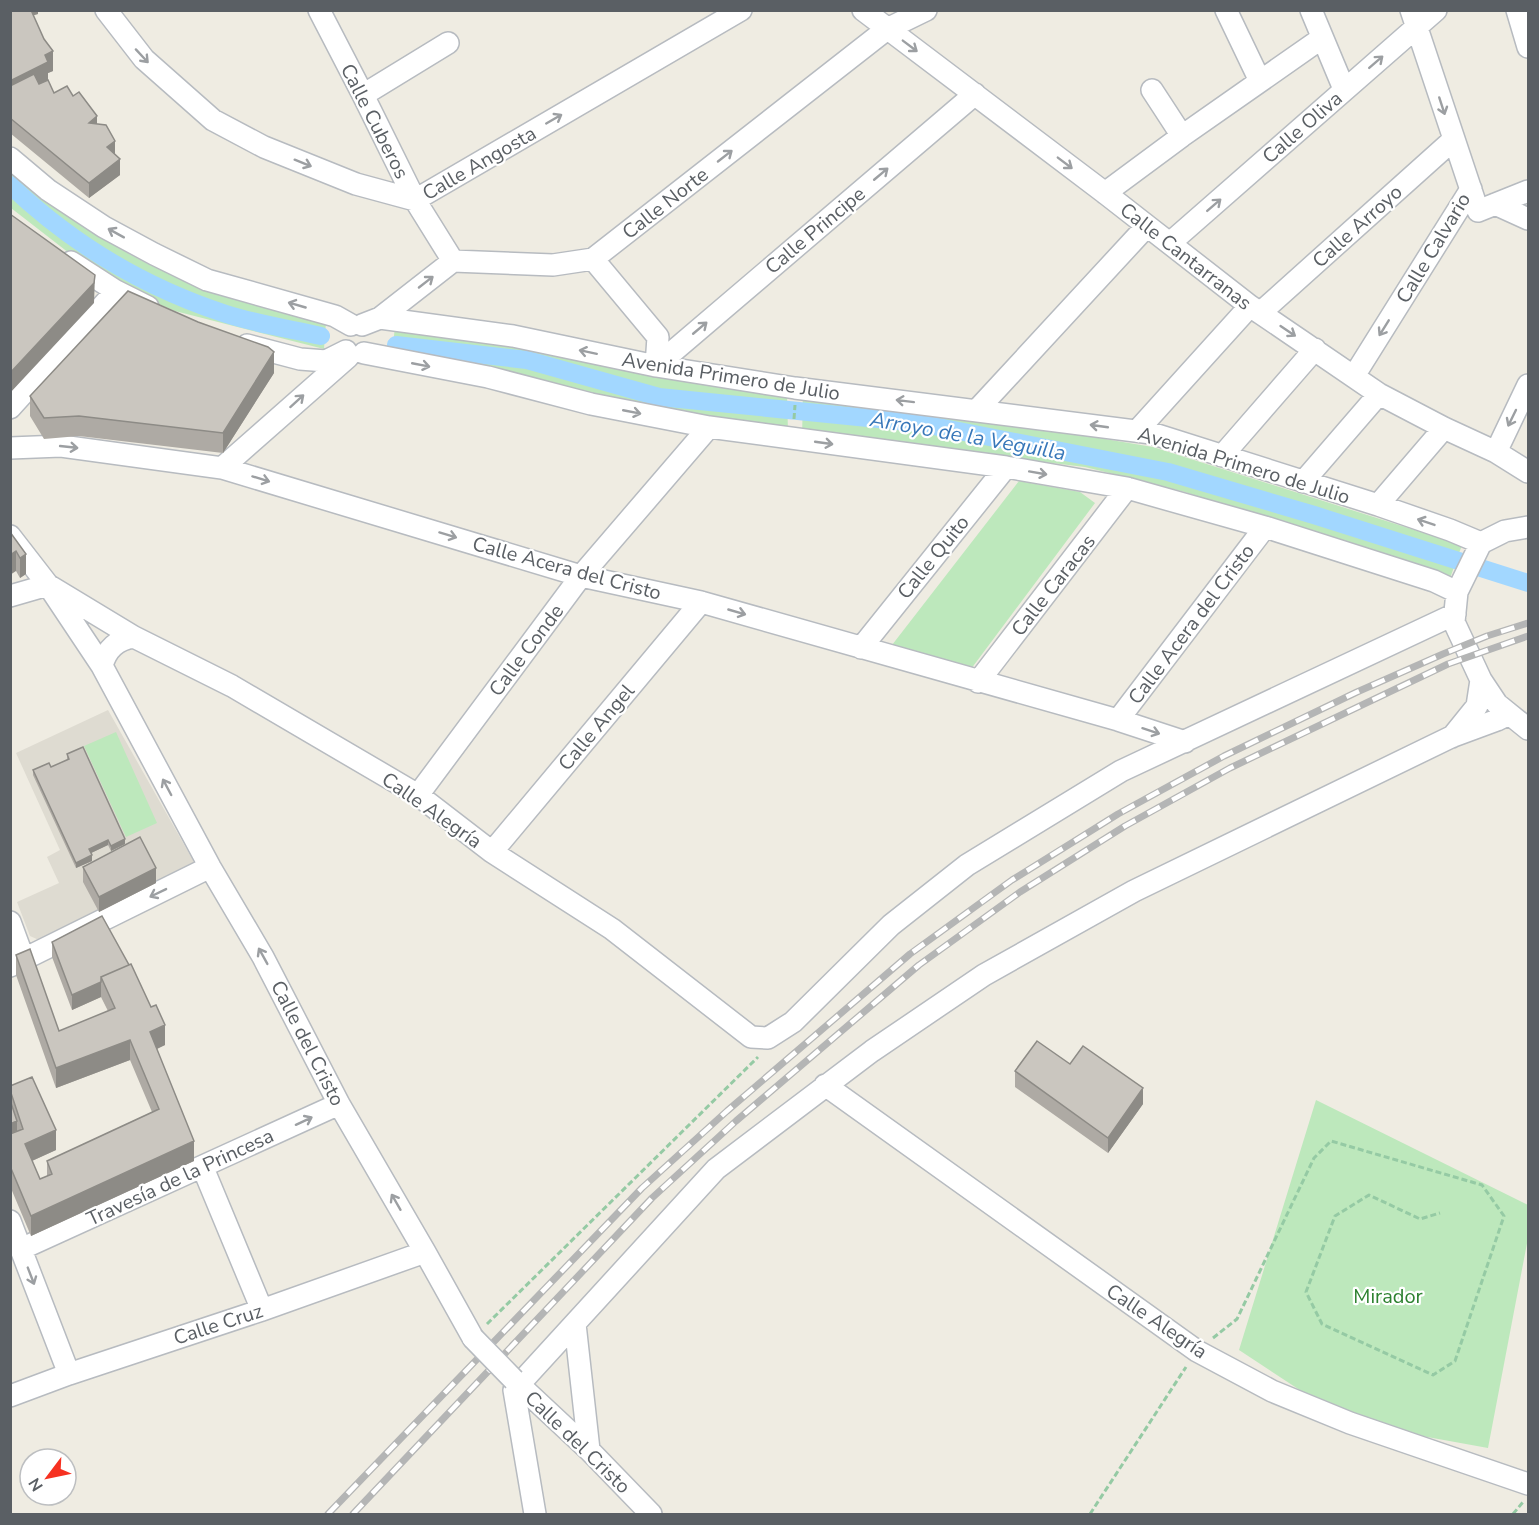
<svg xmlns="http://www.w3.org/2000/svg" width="1539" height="1525" viewBox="0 0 1539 1525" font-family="'Nunito Sans',sans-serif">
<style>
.education{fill:#dedbd1}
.green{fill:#bde8bc}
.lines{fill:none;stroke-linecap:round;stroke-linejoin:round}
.canal{stroke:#a2d7ff;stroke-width:18}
.minor-casing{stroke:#b7bbc0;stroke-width:24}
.path{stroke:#95caa4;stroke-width:3;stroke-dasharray:6 3;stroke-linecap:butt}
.minor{stroke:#fff;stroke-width:21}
.rail-casing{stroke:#b4b5b5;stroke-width:7}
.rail{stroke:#fff;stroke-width:4.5;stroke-dasharray:14;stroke-linecap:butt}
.minor-bridge-casing{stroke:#b7bbc0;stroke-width:24;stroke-linecap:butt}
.minor-bridge{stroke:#fff;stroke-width:21}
.wall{fill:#aeaaa4}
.shaded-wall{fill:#8d8b86}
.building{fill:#cac6bf;stroke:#8d8b86;stroke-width:1.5}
.oneway{stroke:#9c9fa2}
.labels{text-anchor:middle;stroke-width:4.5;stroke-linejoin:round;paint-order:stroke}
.street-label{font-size:20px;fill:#5a5f64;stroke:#fff}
.park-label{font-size:20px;fill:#2d8230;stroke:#fff}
.water-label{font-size:21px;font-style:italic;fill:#3777b9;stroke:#fff}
</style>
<rect width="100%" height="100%" fill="#efece2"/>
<path class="education" d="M 108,710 L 195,864 L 41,941 L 30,936 L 17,902 L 59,883 L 47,857 L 60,850 L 16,753 Z"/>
<path class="green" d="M 10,166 C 40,190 69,216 101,237 C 172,283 244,303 326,322 L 324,349 L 175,311 L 120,287 L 78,260 L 11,208 Z
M 395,327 L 508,341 L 787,394 L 788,432 L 488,377 L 390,370 Z
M 803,389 L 1153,447 L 1462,545 L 1449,581 L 1185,492 L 1085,467 L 902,445 L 802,440 Z
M 1019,481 L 1080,492 L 1095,503 L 968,673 L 908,658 L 892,645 Z
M 116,732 L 157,823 L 126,837 L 84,746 Z
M 1316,1100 L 1528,1205 L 1528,1238 L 1488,1448 L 1350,1423 L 1239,1350 Z"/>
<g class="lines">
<path class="canal" d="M 10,185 C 72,244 146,288 226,314 C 257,324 290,329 321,336
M 396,345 L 527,360 L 659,397 L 918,423 L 1168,472 L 1314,515 L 1528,583"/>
<defs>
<path id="minor" d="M 106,10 L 144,59 L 213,120 L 264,147 L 356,184 L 415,200 L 741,10
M 319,10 L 363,95 L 415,200 L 453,261
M 863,10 L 1105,193 L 1250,306 L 1379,394 L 1444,428 L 1496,452 L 1528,472
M 1226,10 L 1260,81
M 1311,10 L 1344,89
M 1411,10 L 1478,211 L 1528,191
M 1517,10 L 1528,47
M 1152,90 L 1182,136
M 363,95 L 448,43
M 10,158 L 48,190 L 104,227 L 154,254 L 207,280 L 335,316 L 351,325
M 1105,193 L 1182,136 L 1322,38
M 1495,204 L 1528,219
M 1170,243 L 1436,10
M 593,259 L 658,337 L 656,366
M 71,262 L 116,291 L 148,307
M 1260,313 L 1453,140
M 380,318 L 453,261 L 553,265 L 593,259 L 887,29 L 926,10
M 362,325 L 380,318 L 513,336 L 656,366 L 795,388 L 1151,433 L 1378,505 L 1450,530 L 1481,543
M 247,345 L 300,359 L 326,361 L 346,351
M 364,353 L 488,377 L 591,404 L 709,427 L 1006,467 L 1127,488 L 1265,527 L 1434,581 L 1457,592
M 656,366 L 975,94
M 1354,376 L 1471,189
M 10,408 L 116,291
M 977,410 L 1146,227
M 1137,431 L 1250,306
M 10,448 L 61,446 L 222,468 L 581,576 L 701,602 L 1118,720 L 1185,742
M 1496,452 L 1528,385
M 1222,456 L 1315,349
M 222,468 L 348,357
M 1303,482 L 1379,394
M 1378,505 L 1444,428
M 1528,527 L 1505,531 L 1481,543 L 1457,592 L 1454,622 L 1481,680 L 1497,704 L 1528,729
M 10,536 L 48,585 L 102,666 L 210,867 L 263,957 L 339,1104 L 425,1252 L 473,1338
M 10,596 L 48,585 L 134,637 L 232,686 L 418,795 L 492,852 L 612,929 L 751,1037 L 768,1038 L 793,1022 L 891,925 L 967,865 L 1121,771 L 1455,614
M 861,648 L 1006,467
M 102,666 C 106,649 118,639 134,637
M 978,682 L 1127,488
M 1118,720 L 1265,527
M 1452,737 L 1477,706 L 1481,680
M 418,795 L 581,576 L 709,427
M 492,852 L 701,602
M 10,922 L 24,960
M 10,966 L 210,867
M 825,1085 L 1197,1351 L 1272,1391 L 1350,1423 L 1528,1484
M 203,1168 L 262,1310
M 10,1221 L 69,1374
M 21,1249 L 339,1104
M 575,1324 L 589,1450
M 514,1380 L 589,1450 L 651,1514
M 10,1396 L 69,1374 L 262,1310 L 425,1252
M 535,1514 L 514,1390 L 716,1169 L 872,1051 L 984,975 L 1134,891 L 1451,737 L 1497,720 L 1509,714"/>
</defs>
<use href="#minor" class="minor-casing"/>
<path class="path" d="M 794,419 L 795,405
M 487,1324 L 758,1057
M 1213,1338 L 1237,1319 L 1314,1158 L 1331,1141 L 1482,1185 L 1504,1216 L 1455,1361 L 1433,1375 L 1322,1324 L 1306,1292 L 1335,1216 L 1369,1195 L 1420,1219 L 1440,1213
M 1090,1514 L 1186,1367
M 1513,1514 L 1523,1502"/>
<use href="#minor" class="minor"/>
<defs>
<path id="rail" d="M 328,1514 L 642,1188 L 727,1111 L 910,954 L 1012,880 L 1118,814 L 1224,756 L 1357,692 L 1443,654 L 1487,636 L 1528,623
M 353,1514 L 652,1198 L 736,1121 L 919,965 L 1020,892 L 1125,826 L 1230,768 L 1448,664 L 1528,636"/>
</defs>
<use href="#rail" class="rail-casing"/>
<use href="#rail" class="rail"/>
<defs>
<path id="minor-bridge" d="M 473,1338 L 514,1380"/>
</defs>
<use href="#minor-bridge" class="minor-bridge-casing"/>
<use href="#minor-bridge" class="minor-bridge"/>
</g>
<path class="wall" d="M 10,10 L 38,10 L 38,14 L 33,15 L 53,71 L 48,73 L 48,80 L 54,93 L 73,96 L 97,124 L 115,155 L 120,175 L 89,198 L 10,133 Z
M 274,373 L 223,453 L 79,436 L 44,439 L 30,416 L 30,396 Z
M 10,532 L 26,574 L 20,578 L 16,571 Z
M 67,754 L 125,844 L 111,851 L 108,845 L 91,853 L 92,861 L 76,868 L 33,775 L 33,770 L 51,767 L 67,760 Z
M 83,867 L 156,883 L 99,912 L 83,882 Z
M 102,916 L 165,1045 L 157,1049 L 194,1161 L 31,1236 L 10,1186 L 10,1086 L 56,1150 L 32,1161 L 40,1179 L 47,1176 L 47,1161 L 152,1112 L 130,1060 L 56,1088 L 16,975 L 16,955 L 59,1031 L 108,1011 L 101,997 L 72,1010 L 52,957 L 52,942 Z
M 1070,1064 L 1143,1104 L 1108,1153 L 1015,1087 L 1015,1071 Z"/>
<path class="shaded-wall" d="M 10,10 L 38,10 L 38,14 L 17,20 Z
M 53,51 L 53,71 L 48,73 L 48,82 L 10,101 L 10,81 L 45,55 Z
M 97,116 L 97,131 L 89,123 Z
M 115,141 L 115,156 L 107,147 Z
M 120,159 L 120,175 L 89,198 L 89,183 Z
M 95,275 L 94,303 L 10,393 L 10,373 Z
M 274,352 L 274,373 L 223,453 L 223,433 Z
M 16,551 L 16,571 L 10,575 L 10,555 Z
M 26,554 L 26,574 L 20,578 L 20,558 Z
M 125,839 L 125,844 L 111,851 L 111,846 Z
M 108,840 L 108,845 L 89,854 L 89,849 Z
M 92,855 L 92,861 L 76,868 L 76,863 Z
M 156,868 L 156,883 L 99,912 L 99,897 Z
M 101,982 L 101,997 L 72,1010 L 72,995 Z
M 165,1025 L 165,1045 L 150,1052 L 150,1032 Z
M 130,1040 L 130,1060 L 56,1088 L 56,1068 Z
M 1143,1088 L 1143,1104 L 1108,1153 L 1108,1138 Z
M 17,1121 L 17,1131 L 10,1134 L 10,1124 Z
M 56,1130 L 56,1150 L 25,1164 L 25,1144 Z
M 194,1141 L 194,1161 L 31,1236 L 31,1216 Z"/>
<path class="building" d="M 10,10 L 31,10 L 44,39 L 53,51 L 45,55 L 48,62 L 10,81 Z
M 34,74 L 39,84 L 48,80 L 54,93 L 67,86 L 73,96 L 79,92 L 97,116 L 89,123 L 106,125 L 115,141 L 107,147 L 120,159 L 89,183 L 10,118 L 10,86 Z
M 10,214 L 95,275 L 94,283 L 10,373 Z
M 128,291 L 198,322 L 268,347 L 274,352 L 223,433 L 79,416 L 44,418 L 30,396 Z
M 10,532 L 26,554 L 20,558 L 16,551 L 10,555 Z
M 83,747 L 125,839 L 111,846 L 108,840 L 89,849 L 92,855 L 76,863 L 33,770 L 49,763 L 51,767 L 69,759 L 67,754 Z
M 140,837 L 156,868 L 99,897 L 83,867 Z
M 102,916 L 129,965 L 101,977 L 101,982 L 72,995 L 52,942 Z
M 30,949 L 59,1031 L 115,1008 L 101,977 L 131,964 L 151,1007 L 156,1005 L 165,1025 L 150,1032 L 194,1141 L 31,1216 L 10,1166 L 10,1134 L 23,1129 L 10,1090 L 10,1086 L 32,1077 L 56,1130 L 25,1144 L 40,1179 L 52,1174 L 47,1161 L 159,1109 L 130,1040 L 56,1068 L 16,955 Z
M 1037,1041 L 1070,1064 L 1083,1046 L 1143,1088 L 1108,1138 L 1015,1071 Z
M 10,1100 L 17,1121 L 10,1124 Z"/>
<defs><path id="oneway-shaft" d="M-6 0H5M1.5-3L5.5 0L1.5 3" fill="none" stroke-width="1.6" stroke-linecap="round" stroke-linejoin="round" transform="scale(1.5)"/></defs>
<g class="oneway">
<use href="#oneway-shaft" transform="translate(910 46) rotate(37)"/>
<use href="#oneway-shaft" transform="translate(142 56) rotate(47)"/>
<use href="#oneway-shaft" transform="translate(1376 62) rotate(-41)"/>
<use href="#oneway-shaft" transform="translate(1442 106) rotate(72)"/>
<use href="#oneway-shaft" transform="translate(554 119) rotate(-30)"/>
<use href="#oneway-shaft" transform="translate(725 156) rotate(-38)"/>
<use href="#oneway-shaft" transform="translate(303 163) rotate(22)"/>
<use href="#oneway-shaft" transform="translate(1065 163) rotate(37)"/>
<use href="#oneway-shaft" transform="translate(881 174) rotate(-40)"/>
<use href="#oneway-shaft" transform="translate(1214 205) rotate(-41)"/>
<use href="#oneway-shaft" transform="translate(116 233) rotate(-151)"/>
<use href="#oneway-shaft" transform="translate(426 282) rotate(-38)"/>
<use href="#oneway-shaft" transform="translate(297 305) rotate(-164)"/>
<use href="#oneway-shaft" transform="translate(700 328) rotate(-40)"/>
<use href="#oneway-shaft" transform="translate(1384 328) rotate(122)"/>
<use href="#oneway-shaft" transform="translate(1288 331) rotate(34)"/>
<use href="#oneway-shaft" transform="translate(588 352) rotate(-168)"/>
<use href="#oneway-shaft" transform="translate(421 365) rotate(11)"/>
<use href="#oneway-shaft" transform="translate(297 401) rotate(-42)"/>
<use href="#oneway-shaft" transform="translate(905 401) rotate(-173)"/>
<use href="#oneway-shaft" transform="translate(632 412) rotate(11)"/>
<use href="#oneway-shaft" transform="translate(1512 418) rotate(116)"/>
<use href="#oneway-shaft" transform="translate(1099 426) rotate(-172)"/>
<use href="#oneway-shaft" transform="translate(824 443) rotate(8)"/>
<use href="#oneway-shaft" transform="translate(69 447) rotate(6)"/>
<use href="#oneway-shaft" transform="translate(1038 473) rotate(10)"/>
<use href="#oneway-shaft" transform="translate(261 479) rotate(17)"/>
<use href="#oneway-shaft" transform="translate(1426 522) rotate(-161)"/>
<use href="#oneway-shaft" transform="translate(448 535) rotate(17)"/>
<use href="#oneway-shaft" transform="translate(737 612) rotate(16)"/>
<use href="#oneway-shaft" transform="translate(1151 731) rotate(18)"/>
<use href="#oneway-shaft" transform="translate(167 787) rotate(-118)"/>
<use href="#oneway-shaft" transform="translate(158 893) rotate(154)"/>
<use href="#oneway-shaft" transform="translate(263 956) rotate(-119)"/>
<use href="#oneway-shaft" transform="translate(304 1121) rotate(-25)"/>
<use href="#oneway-shaft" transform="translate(396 1202) rotate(-120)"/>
<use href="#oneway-shaft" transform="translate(31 1276) rotate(69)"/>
</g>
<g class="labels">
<g class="street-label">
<text transform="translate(375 121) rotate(63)" y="7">Calle Cuberos</text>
<text transform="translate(1302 127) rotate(-41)" y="7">Calle Oliva</text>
<text transform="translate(479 163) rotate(-30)" y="7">Calle Angosta</text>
<text transform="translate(665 203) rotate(-38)" y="7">Calle Norte</text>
<text transform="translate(1357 226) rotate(-42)" y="7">Calle Arroyo</text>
<text transform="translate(815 230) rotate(-40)" y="7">Calle Principe</text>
<text transform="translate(1433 248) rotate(-59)" y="7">Calle Calvario</text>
<text transform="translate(1186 256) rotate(38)" y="7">Calle Cantarranas</text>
<text transform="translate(731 376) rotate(9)" y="7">Avenida Primero de Julio</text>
<text transform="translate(1244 465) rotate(17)" y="7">Avenida Primero de Julio</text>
<text transform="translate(933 557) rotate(-51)" y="7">Calle Quito</text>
<text transform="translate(567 568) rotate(15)" y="7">Calle Acera del Cristo</text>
<text transform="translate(1053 585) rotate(-52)" y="7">Calle Caracas</text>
<text transform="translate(1191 624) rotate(-53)" y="7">Calle Acera del Cristo</text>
<text transform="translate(526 650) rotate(-53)" y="7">Calle Conde</text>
<text transform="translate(596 727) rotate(-50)" y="7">Calle Angel</text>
<text transform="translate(432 810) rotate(35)" y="7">Calle Alegría</text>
<text transform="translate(308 1043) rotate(63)" y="7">Calle del Cristo</text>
<text transform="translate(180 1177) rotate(-25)" y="7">Travesía de la Princesa</text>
<text transform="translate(1157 1321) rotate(34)" y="7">Calle Alegría</text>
<text transform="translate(218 1324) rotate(-18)" y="7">Calle Cruz</text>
<text transform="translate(578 1442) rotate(44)" y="7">Calle del Cristo</text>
</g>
<g class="park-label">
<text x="1388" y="1303">Mirador</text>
</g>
<g class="water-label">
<text transform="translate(968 436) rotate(10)" y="7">Arroyo de la Veguilla</text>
</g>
</g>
<rect width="1539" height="1525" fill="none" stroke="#5a5f64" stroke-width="24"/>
<g transform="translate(48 1477) rotate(238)"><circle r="28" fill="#ffffff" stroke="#bdbfc1" stroke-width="1.5"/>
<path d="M0-4.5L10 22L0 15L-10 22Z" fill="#f63121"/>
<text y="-9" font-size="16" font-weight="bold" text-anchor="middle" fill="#5a5f64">N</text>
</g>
</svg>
